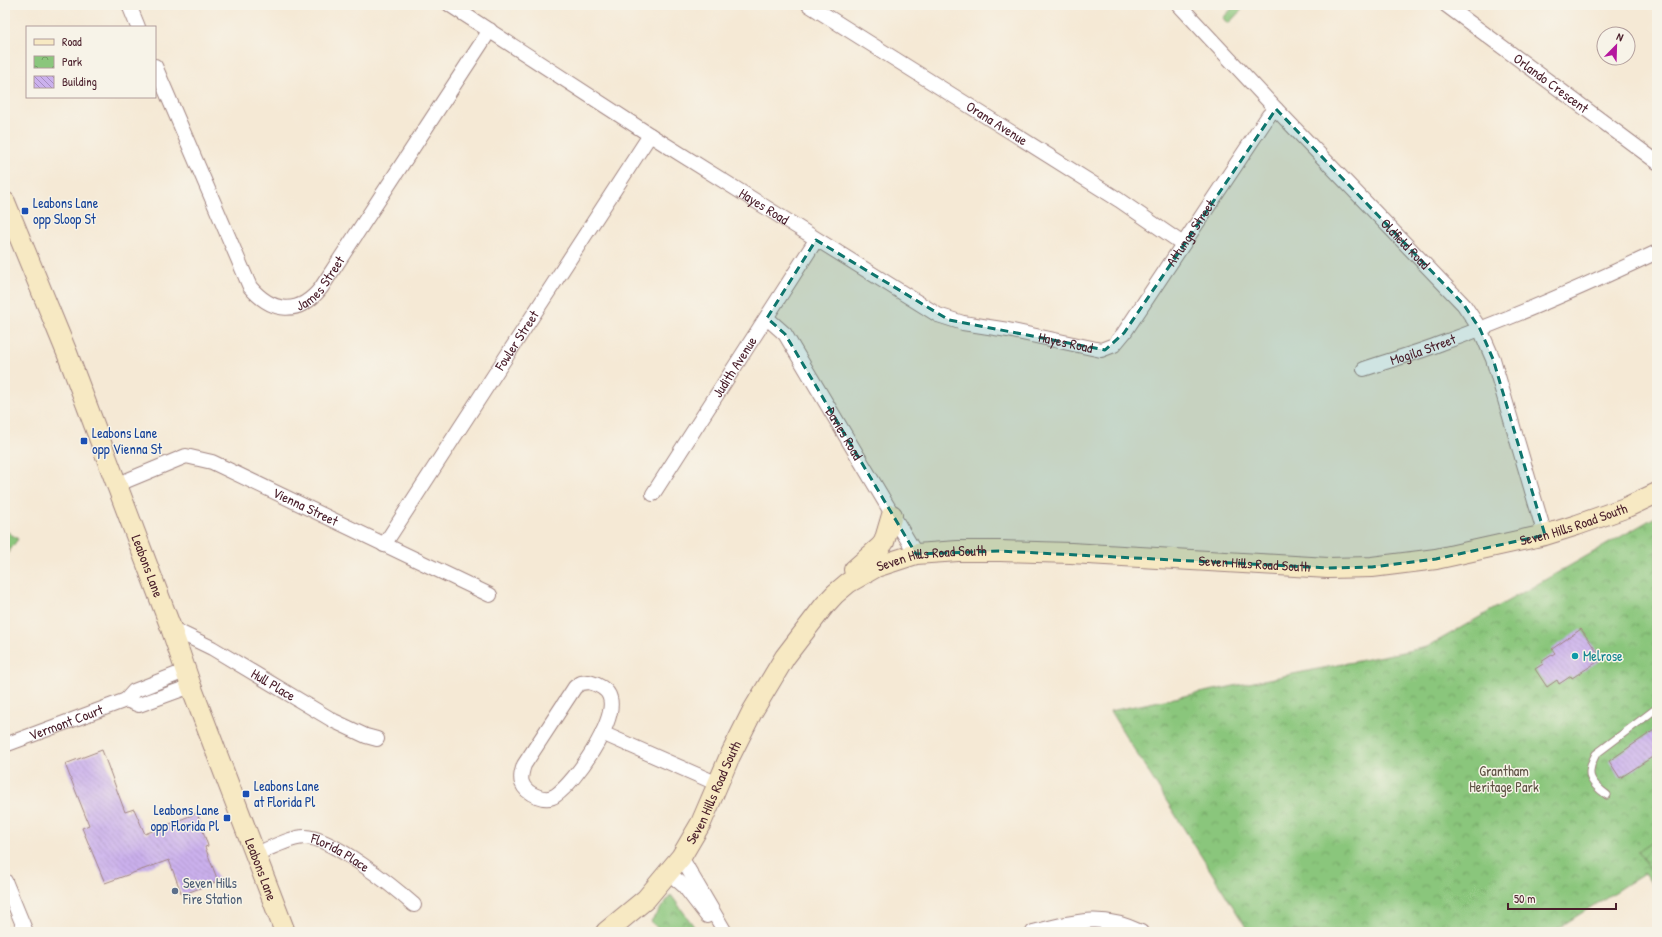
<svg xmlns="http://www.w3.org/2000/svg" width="1662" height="937" viewBox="0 0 1662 937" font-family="'Patrick Hand',sans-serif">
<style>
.grass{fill:url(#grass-tufts);stroke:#6a7254}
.park{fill:url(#park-crowns);stroke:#6a7254}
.garden{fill:url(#garden-furrows);stroke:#6a7254}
.building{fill:url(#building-back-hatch)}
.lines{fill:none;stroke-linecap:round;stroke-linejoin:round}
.lane-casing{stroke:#a08480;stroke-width:9}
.street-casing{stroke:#a08480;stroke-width:16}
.secondary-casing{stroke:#a08480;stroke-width:22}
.lane{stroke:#fff;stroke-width:7}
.street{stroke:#fff;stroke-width:14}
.secondary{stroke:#f7e9c3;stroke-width:20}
.marked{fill:#0f766e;fill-opacity:0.2;stroke:#0f766e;stroke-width:3;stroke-dasharray:8 5;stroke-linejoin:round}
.transit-dot{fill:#1a4fb4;stroke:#f7f3e8;stroke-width:1.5}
.culture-dot{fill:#0f9aa8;stroke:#f7f3e8;stroke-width:1.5}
.service-dot{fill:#5c6f8a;stroke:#f7f3e8;stroke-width:1.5}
.labels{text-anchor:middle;stroke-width:3;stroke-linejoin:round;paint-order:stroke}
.street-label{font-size:14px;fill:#4a1f2b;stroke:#f7f3e8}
.transit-label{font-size:14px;fill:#164399;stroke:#f7f3e8;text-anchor:start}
.culture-label{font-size:14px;fill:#0d838f;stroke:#f7f3e8;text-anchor:start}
.park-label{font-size:14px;fill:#5d5143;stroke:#f7f3e8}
.service-label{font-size:14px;fill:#4e5e75;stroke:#f7f3e8;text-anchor:start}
</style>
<defs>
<pattern id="grass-tufts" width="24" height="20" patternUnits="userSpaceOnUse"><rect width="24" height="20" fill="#8ac67c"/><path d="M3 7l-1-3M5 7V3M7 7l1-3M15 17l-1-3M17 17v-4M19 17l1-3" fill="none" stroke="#73a066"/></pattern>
<pattern id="park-crowns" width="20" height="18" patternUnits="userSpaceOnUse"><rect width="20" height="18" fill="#8ac67c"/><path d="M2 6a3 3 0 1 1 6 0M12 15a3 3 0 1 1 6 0" fill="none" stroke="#73a066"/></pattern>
<pattern id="garden-furrows" width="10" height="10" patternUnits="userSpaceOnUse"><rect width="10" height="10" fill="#8ac67c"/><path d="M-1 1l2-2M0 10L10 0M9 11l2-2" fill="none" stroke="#73a066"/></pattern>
<pattern id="building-back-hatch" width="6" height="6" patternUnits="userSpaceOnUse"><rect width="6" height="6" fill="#cbb1ed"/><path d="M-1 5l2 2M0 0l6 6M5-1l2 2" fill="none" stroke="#a78fc0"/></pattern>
</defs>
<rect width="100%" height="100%" fill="#f7f3e8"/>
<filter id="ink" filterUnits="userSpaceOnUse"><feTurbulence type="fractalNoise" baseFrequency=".025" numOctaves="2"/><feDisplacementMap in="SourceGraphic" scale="8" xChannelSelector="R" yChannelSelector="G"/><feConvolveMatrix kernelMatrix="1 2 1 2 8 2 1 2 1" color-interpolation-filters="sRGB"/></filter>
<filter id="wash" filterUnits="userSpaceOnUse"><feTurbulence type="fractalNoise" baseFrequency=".012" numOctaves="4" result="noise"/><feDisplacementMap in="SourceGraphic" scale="16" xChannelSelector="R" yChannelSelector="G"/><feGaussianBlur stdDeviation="0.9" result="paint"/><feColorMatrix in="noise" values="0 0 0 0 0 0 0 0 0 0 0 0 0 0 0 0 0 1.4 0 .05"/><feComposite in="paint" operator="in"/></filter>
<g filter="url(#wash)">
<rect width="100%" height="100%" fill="#f5e9d5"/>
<path class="grass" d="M 1235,5 L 1246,5 L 1228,24 L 1223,18 Z"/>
<path class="park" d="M 1657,516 L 1657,891 L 1644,873 L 1552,932 L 1249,932 L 1110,711 L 1427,647 Z
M 5,530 L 18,539 L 5,557 Z
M 671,895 L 698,932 L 659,932 L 660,931 L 651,921 Z"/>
<path class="garden" d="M 1657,839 L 1657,879 L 1638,852 Z"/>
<g id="blocks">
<path class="building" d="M 1581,629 L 1602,659 L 1572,678 L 1571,676 L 1559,684 L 1557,680 L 1547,687 L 1535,669 L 1543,664 L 1541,662 L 1555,653 L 1552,649 Z
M 1657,728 L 1657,754 L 1620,778 L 1609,761 Z
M 102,750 L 125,812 L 134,809 L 145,834 L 197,813 L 208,846 L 205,847 L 218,881 L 182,895 L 169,860 L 105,883 L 82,828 L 89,825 L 65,764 Z"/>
</g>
</g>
<g filter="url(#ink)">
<use href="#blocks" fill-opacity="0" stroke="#a08480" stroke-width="1"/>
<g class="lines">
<defs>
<path id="lane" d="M 1607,795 C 1589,782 1585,774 1596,754 L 1657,708"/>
<g id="street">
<path d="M 129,5 L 138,27"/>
<path id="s1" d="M 450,5 L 650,135 L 938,315 L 963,323 L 1008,330 L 1101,350 L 1114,345 L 1124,333 L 1269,115 L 1276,109"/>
<path id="s2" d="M 809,5 L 1119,200 L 1183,244"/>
<path id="s3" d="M 1179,5 L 1276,109 L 1464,305 L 1480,329 L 1493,359 L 1545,535"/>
<path id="s4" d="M 1446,5 L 1657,162"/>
<path id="s5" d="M 155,66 L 250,287 C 272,313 299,316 321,288 L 490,30"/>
<path id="s6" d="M 767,318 L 785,334 L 916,554"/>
<path id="s7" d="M 1364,369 C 1390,360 1417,353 1442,343 C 1515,317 1587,285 1657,252"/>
<path id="s8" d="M 116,485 L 186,456 L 212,462 L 490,595"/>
<path id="s9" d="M 653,494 L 816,240"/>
<path id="s10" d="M 384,545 L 650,135"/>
<path id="s11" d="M 171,628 L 212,648 L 334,721 L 366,736 L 377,739"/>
<path d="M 589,682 C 597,684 608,689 610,698 C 617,722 575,782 556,795 C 546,803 526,794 522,783 C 520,777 522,771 524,765 L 575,687 L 581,683 Z"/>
<path d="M 126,700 L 139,705 L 191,686"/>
<path d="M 602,733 L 718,784"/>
<path id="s12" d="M 5,745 L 126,700 L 134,691 L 185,671"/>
<path id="s13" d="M 256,854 C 269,849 291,837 305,837 C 331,837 394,887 414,905"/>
<path d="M 681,857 L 725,932"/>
<path d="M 669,873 L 684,886 L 707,916"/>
<path d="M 5,881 L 26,932"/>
<path d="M 1033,932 C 1074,922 1100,912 1141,932"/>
</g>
<g id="secondary">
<path id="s14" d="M 5,202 L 67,353 L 171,628 L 191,686 L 285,932"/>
<path d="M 854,570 L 880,547 L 884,542 L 892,515"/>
<path id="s15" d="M 606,932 L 646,899 L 681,857 L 701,823 L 729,758 L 752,712 L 785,657 L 824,606 L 835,594 L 848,583 L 876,567 L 916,554 L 958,551 L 1000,551 L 1071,553 L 1328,568 L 1372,567 L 1436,559 L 1545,535 L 1577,525 L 1625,508 L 1657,493"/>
</g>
</defs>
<use href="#lane" class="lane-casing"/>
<use href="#street" class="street-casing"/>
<use href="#secondary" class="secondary-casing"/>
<use href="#lane" class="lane"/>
<use href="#street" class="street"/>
<use href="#secondary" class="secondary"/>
</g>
</g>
<path class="marked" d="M 1276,109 L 1464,305 L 1480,329 L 1493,359 L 1545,535 L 1436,559 L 1372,567 L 1328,568 L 1000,551 L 916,554 L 785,334 L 767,318 L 816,240 L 949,320 L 1105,350 L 1124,333 Z"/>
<g class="transit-dot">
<rect x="21" y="207" width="8" height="8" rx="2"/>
<rect x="80" y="437" width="8" height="8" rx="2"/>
<rect x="242" y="790" width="8" height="8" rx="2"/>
<rect x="223" y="814" width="8" height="8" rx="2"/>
</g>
<circle class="culture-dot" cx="1575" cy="656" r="4"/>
<circle class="service-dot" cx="175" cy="891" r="4"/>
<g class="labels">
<g class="street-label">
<text dy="5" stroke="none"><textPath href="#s4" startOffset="131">Orlando Crescent</textPath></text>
<text dy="5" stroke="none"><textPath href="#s2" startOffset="222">Orana Avenue</textPath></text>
<text dy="5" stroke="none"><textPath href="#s1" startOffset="373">Hayes Road</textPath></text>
<text dy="5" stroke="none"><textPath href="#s1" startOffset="895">Attunga Street</textPath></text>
<text dy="5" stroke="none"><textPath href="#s3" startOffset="329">Oldfield Road</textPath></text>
<text dy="5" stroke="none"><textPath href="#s5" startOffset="328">James Street</textPath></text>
<text dy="5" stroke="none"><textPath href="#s10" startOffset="244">Fowler Street</textPath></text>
<text dy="5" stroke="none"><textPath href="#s1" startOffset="709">Hayes Road</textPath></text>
<text dy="5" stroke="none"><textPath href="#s7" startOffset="62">Mogila Street</textPath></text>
<text dy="5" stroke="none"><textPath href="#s9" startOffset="151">Judith Avenue</textPath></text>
<text dy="5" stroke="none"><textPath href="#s6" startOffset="140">Davies Road</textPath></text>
<text dy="5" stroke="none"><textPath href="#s8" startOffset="206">Vienna Street</textPath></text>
<text dy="5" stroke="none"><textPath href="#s15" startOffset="1167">Seven Hills Road South</textPath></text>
<text dy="5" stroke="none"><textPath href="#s15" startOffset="519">Seven Hills Road South</textPath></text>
<text dy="5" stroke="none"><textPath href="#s15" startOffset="843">Seven Hills Road South</textPath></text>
<text dy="5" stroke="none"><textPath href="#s14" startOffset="391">Leabons Lane</textPath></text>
<text dy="5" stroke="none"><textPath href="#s11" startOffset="117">Hull Place</textPath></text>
<text dy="5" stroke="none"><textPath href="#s12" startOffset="65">Vermont Court</textPath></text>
<text dy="5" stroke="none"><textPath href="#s15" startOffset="179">Seven Hills Road South</textPath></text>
<text dy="5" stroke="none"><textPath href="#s13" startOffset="91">Florida Place</textPath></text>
<text dy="5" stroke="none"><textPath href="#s14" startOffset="715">Leabons Lane</textPath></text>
</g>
<g class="transit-label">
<text x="33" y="208">Leabons Lane<tspan x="33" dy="16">opp Sloop St</tspan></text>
<text x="92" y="438">Leabons Lane<tspan x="92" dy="16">opp Vienna St</tspan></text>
<text x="254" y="791">Leabons Lane<tspan x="254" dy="16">at Florida Pl</tspan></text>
<text x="219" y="815" text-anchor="end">Leabons Lane<tspan x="219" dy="16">opp Florida Pl</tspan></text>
</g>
<g class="culture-label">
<text x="1583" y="661">Melrose</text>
</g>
<g class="park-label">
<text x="1504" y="776">Grantham<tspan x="1504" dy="16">Heritage Park</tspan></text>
</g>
<g class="service-label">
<text x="183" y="888">Seven Hills<tspan x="183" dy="16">Fire Station</tspan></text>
</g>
</g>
<rect width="1662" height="937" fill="none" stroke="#f7f3e8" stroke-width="20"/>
<rect x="26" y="26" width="130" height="72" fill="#f7f3e8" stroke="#b29e9c"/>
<rect x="34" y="39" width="20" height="6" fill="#f7e9c3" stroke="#b29e9c"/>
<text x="62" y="46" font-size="12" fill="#4a1f2b">Road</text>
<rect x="34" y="56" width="20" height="12" fill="url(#park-crowns)" stroke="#b29e9c"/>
<text x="62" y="66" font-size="12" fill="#4a1f2b">Park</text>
<rect x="34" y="76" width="20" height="12" fill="url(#building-back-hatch)" stroke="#b29e9c"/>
<text x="62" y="86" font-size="12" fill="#4a1f2b">Building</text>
<g transform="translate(1616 46) rotate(23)"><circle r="19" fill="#f7f3e8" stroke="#b29e9c"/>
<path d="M0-3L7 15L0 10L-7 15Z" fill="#b5179e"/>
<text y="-6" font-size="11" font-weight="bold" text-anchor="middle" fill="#4a1f2b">N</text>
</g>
<path d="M1508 903v6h108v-6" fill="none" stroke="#4a1f2b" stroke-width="2"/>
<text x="1514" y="903" font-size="12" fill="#4a1f2b" stroke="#f7f3e8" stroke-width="3" paint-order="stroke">50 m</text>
</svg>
